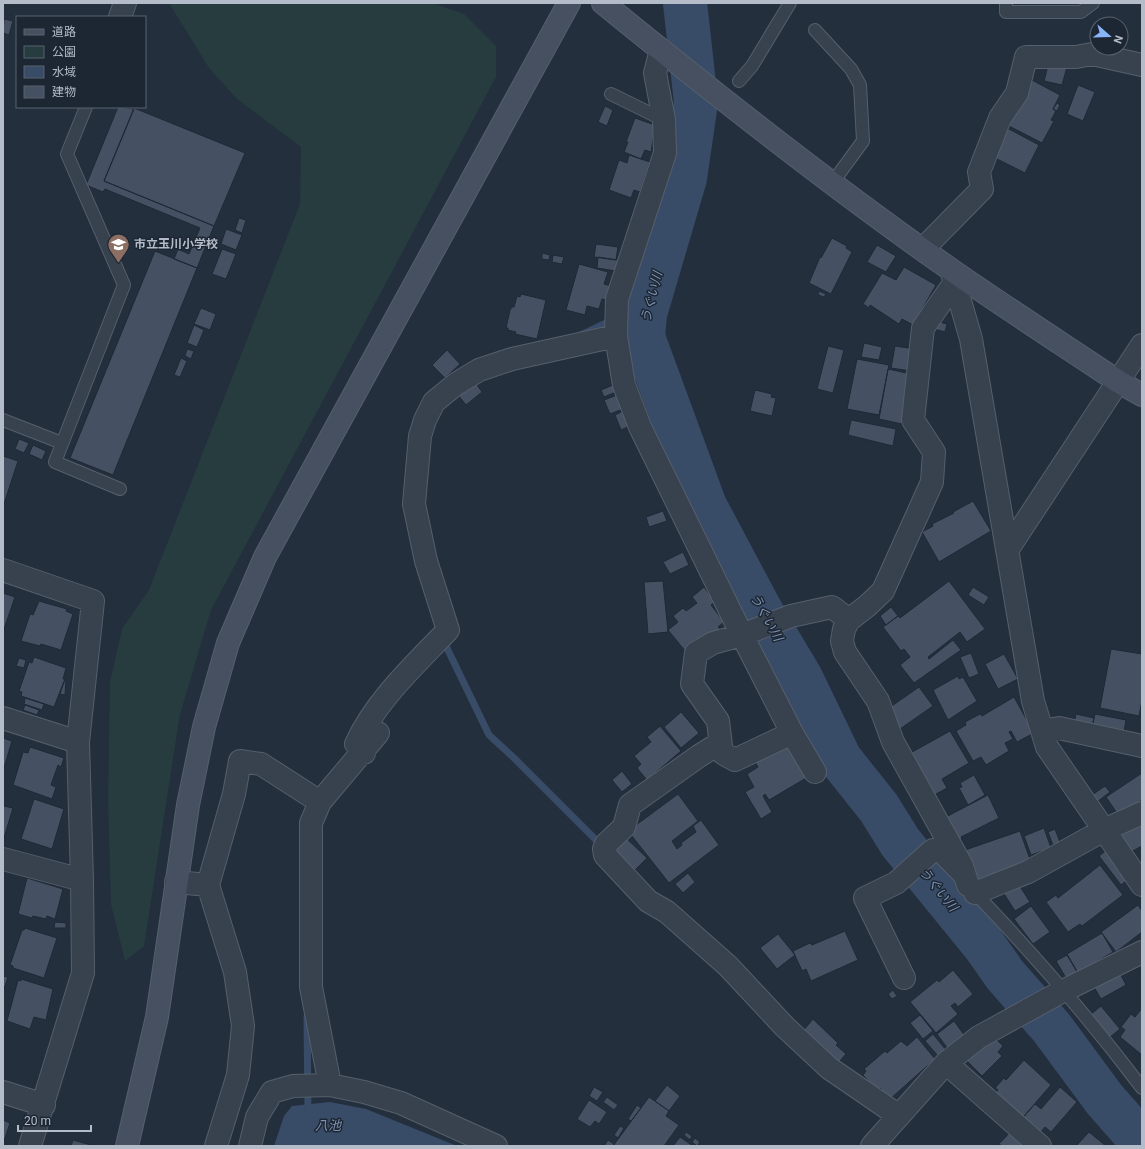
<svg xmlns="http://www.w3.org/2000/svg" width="1145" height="1149" viewBox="0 0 1145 1149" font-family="Roboto,'Noto Sans JP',sans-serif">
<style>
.green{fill:#263c3f}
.water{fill:#394c67}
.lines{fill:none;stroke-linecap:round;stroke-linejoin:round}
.stream{stroke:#394c67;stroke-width:7}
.river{stroke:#394c67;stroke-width:44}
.building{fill:#455162;stroke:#1f2835}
.lane-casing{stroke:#565f6c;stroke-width:14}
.street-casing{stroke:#565f6c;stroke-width:24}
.secondary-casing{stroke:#565f6c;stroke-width:24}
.lane{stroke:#38414e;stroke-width:12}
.street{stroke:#38414e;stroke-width:22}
.secondary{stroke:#465061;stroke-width:22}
.labels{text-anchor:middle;stroke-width:3;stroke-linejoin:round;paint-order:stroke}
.poi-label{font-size:12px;font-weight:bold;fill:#b4bcc9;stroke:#1d2633;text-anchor:start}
.water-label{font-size:13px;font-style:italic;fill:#7c92b1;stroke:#1d2633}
</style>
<rect width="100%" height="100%" fill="#242f3e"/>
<path class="green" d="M 169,3 L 432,3 L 464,14 L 496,46 L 496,77 L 211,610 L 180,714 L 144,946 L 125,961 L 111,904 L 108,800 L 110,682 L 122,629 L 149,590 L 300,204 L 301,147 L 237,99 L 209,68 Z"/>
<path class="water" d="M 330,1102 L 366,1109 L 457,1146 L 274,1146 L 284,1116 L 292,1106 Z"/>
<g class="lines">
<path class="stream" d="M 581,335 L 623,315 L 645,314
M 442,647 L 445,644 L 489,735 L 514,758 L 603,847
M 307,1017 L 308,1114"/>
<path class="river" d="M 685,3 L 696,102 L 685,178 L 645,314 L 643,337 L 705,506 L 761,611 L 801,678 L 840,759 L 879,808 L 900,842 L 984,945 L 1005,975 L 1051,1027 L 1105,1100 L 1142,1142"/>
</g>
<path class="building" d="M 4,19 L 13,21 L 9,35 L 3,33 Z
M 1049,62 L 1067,67 L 1062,85 L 1044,81 Z
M 1030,79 L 1060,95 L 1053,109 L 1056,111 L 1051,120 L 1054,121 L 1042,143 L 1009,126 Z
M 1078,85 L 1095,92 L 1083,121 L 1067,114 Z
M 1057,103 L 1060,105 L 1057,111 L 1053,109 Z
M 605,106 L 613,110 L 607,126 L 598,122 Z
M 118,107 L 134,109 L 104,181 L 214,226 L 197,268 L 174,259 L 178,249 L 189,254 L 200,228 L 105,189 L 103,192 L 86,185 Z
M 134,108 L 245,153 L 214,226 L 104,181 Z
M 635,118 L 655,125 L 653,132 L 654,133 L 651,152 L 645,150 L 641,159 L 624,152 L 628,142 L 626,142 Z
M 1007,128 L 1039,145 L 1025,173 L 993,157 Z
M 629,155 L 650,162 L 640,192 L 634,190 L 631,198 L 609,190 L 619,160 L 627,163 Z
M 239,218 L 246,220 L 242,233 L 235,230 Z
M 226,229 L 242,235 L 236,250 L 221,244 Z
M 832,238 L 847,246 L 846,248 L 852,252 L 831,294 L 809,283 L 820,257 L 821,258 Z
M 596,244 L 618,247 L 616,260 L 594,257 Z
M 877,245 L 896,256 L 886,272 L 867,262 Z
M 222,249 L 236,254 L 226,279 L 212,274 Z
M 155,251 L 197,268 L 113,475 L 70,458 Z
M 542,253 L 550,255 L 549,260 L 542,259 Z
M 553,255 L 564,257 L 562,264 L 552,262 Z
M 598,257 L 618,260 L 616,271 L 597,268 Z
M 579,264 L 608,272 L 604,284 L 611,286 L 607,300 L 602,299 L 599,309 L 587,306 L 585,315 L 566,310 Z
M 904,267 L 936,285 L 913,325 L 902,319 L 899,324 L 870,305 L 869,308 L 863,304 L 882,273 L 896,280 Z
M 819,291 L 826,294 L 824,297 L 818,295 Z
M 521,294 L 546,300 L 537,339 L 515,334 L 516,332 L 508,330 L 508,328 L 506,328 L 510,310 L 512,307 L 514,307 L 517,296 L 520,297 Z
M 201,308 L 216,314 L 210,330 L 194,324 Z
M 932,320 L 947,324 L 945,332 L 930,328 Z
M 194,325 L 204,330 L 197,347 L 187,343 Z
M 864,343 L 882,347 L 879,360 L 861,357 Z
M 828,346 L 844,350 L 833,393 L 817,389 Z
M 895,346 L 915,349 L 911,371 L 891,368 Z
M 187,349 L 194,351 L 191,359 L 185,356 Z
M 447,350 L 460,364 L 445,378 L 432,365 Z
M 181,358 L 187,361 L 180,377 L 174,375 Z
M 857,359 L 889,365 L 879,415 L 847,409 Z
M 888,369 L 911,374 L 902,424 L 879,419 Z
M 475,382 L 482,392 L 466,405 L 458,395 Z
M 613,385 L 616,392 L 604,397 L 601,390 Z
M 755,390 L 772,394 L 771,397 L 776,398 L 772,416 L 750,411 Z
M 617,395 L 623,409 L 610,414 L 604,400 Z
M 623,411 L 630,426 L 621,430 L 615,415 Z
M 851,420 L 896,429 L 893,446 L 848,435 Z
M 19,439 L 29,443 L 24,453 L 15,449 Z
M 33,445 L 46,451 L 42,460 L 29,454 Z
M 3,456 L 18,461 L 3,507 Z
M 973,501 L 991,531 L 939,562 L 922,532 L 933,526 L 932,524 L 954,513 L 953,512 Z
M 663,511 L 667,521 L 649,527 L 646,517 Z
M 683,552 L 689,565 L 670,574 L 663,562 Z
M 663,581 L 668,632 L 648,634 L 644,582 Z
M 949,581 L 985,629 L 967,642 L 960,632 L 928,657 L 929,659 L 953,640 L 961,650 L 914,683 L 900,665 L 910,657 L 904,649 L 901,651 L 883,627 L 898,616 L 900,618 Z
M 704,587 L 715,602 L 711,605 L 724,622 L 718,627 L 720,629 L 697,647 L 686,652 L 668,630 L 678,622 L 673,616 L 683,608 L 686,611 L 697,603 L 692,597 Z
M 973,587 L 989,597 L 984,605 L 968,595 Z
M 3,593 L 15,597 L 3,632 Z
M 39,601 L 67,609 L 66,611 L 73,614 L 61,650 L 41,644 L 40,646 L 21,641 L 30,614 L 33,615 Z
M 891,607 L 898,616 L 886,625 L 880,616 Z
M 1111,649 L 1142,654 L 1142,700 L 1139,716 L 1100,708 Z
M 971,653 L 979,674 L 969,678 L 960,657 Z
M 1004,654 L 1018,679 L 998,689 L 985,664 Z
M 34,657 L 66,668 L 63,679 L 65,679 L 54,707 L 21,696 L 22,692 L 19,691 L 29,662 L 32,663 Z
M 19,658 L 26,660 L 24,668 L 16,666 Z
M 958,676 L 959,679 L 963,677 L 977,701 L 948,720 L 933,690 Z
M 65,679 L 66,679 L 65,695 L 60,694 Z
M 919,687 L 933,706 L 900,729 L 886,710 Z
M 1014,697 L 1034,733 L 1017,742 L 1011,731 L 1009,732 L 1013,739 L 1005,743 L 1009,751 L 986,765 L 981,757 L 973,761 L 956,731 L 966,725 L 965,722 L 980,714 L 982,716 Z
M 25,698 L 44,704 L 42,710 L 24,704 Z
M 25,705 L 39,710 L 37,715 L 23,710 Z
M 681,712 L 699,733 L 681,748 L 664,727 Z
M 1076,714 L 1094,718 L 1091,732 L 1073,729 Z
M 1095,714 L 1126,720 L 1123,738 L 1091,732 Z
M 660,726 L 681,751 L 647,780 L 637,768 L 641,764 L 634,756 L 651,742 L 647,737 Z
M 950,731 L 969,763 L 942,779 L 947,788 L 929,798 L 905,756 Z
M 3,738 L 12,741 L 3,771 Z
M 793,740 L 813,774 L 769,800 L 765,794 L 763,796 L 772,812 L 761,819 L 745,792 L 754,787 L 747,774 L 758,767 L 755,762 Z
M 30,747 L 64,758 L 61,767 L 58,765 L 51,785 L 56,787 L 52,799 L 13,785 L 23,752 L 28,753 Z
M 622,771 L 632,784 L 622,792 L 612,780 Z
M 1142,773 L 1142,800 L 1119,816 L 1106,797 Z
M 974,775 L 985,795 L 968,805 L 959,788 L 962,787 L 960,783 Z
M 1105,786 L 1110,792 L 1097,802 L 1092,795 Z
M 678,794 L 698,821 L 672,841 L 677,849 L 682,845 L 681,843 L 696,832 L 693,826 L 701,820 L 719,845 L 669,883 L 628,831 Z
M 988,795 L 999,818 L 961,837 L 962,839 L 954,843 L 942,819 Z
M 34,799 L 64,809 L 52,849 L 21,839 Z
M 4,806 L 13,808 L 3,841 L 3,809 Z
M 1142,823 L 1142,846 L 1129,853 L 1117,832 Z
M 1044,828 L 1051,848 L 1031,855 L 1024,836 Z
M 1055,829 L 1061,845 L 1054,848 L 1048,832 Z
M 1020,831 L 1032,865 L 976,882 L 965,850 Z
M 623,835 L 647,858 L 635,870 L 611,848 Z
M 1108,849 L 1130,878 L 1121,885 L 1099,856 Z
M 1100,865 L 1123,895 L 1082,926 L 1080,924 L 1068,932 L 1046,902 L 1056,895 L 1058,898 Z
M 688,873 L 695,882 L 683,893 L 675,884 Z
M 27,878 L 63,889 L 55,919 L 47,916 L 46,919 L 33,916 L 32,918 L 18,914 Z
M 1016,880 L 1030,902 L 1015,911 L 1001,889 Z
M 1138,905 L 1142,911 L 1142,932 L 1116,952 L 1101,932 Z
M 1031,906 L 1050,932 L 1033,944 L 1014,919 Z
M 55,922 L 66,923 L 66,928 L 54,928 Z
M 25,928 L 57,938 L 44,978 L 13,968 L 13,966 L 10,965 L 22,930 L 24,930 Z
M 845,931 L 858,960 L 811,981 L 806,969 L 802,971 L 793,951 L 810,943 L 812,945 Z
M 1102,933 L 1113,952 L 1078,973 L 1067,954 Z
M 778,934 L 795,955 L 777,969 L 760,948 Z
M 1067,955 L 1077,972 L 1066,978 L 1056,961 Z
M 953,970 L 973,994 L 958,1007 L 955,1003 L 951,1006 L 958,1014 L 936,1033 L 910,1002 L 937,980 L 939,982 Z
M 1120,973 L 1126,985 L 1101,999 L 1094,987 Z
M 3,976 L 8,977 L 3,992 Z
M 21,979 L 53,989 L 46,1020 L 34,1017 L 30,1029 L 7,1021 L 18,980 L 21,981 Z
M 893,990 L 897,996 L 892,999 L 888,994 Z
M 1101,1006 L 1120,1029 L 1109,1038 L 1090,1015 Z
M 1142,1008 L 1142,1055 L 1120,1037 L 1125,1030 L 1121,1027 L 1131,1014 L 1135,1017 Z
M 920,1015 L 933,1031 L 923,1039 L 910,1023 Z
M 813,1019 L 838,1043 L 836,1045 L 846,1054 L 839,1062 L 834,1057 L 832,1060 L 802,1032 Z
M 954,1021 L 965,1036 L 948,1049 L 937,1034 Z
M 933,1034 L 946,1050 L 938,1056 L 925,1041 Z
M 917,1037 L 935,1059 L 889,1100 L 880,1088 L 877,1091 L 863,1075 L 866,1071 L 864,1069 L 885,1051 L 887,1053 L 901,1041 L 907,1046 Z
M 994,1037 L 1003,1046 L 998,1052 L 1002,1056 L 982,1076 L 966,1060 Z
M 1024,1060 L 1051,1085 L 1018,1123 L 991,1098 L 998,1090 L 995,1088 L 1004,1078 L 1006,1080 Z
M 667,1085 L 680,1096 L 669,1111 L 655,1101 Z
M 594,1087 L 603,1092 L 597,1101 L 589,1096 Z
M 1060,1087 L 1077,1102 L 1051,1132 L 1045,1127 L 1036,1138 L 1020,1121 L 1035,1104 L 1041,1109 Z
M 607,1097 L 618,1105 L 614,1110 L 603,1102 Z
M 649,1097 L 669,1111 L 666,1116 L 679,1125 L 664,1146 L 613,1146 Z
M 589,1100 L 607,1112 L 599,1124 L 595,1121 L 590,1127 L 577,1119 Z
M 637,1105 L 641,1108 L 631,1121 L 628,1119 Z
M 3,1120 L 10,1123 L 3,1144 Z
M 620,1126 L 624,1128 L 618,1138 L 614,1135 Z
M 1012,1130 L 1029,1146 L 1002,1146 L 999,1144 Z
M 686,1132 L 692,1136 L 690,1140 L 684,1135 Z
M 1089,1132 L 1106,1146 L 1076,1146 Z
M 680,1137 L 693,1146 L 673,1146 Z
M 695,1138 L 700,1142 L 697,1146 L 692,1142 Z
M 73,1140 L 91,1145 L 90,1146 L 71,1146 Z
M 608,1140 L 614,1144 L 613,1146 L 604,1146 Z"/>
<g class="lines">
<defs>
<path id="lane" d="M 1006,3 L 1006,12 L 1081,12 L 1093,3
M 815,30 L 851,69 L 860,85 L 863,141 L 833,182
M 739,81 L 752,66 L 790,3
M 611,94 L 664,120
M 86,107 L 67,154 L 124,285 L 55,462 L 120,489
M 3,420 L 62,443
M 933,850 C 1008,925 1078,1003 1142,1088"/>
<path id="street" d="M 120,17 L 125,3
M 661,50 L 655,73 L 664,120 L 665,153 L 617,299 L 616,336 L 624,385 L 640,427 L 742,635 L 792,733 L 815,772
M 923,249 L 982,189 L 979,172 L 1000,118 L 1017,93 L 1026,57 L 1076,57 L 1092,54 L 1142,65
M 952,273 L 971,339 L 1033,701 L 1047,747 L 1142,885
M 955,282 L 923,328 L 913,420 L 934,452 L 932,482 L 883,591 L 867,606 L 849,620 L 844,629 L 842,641 L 845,652 L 878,701 L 893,742 L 962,866 L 968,885
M 1008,549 L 1142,345
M 3,570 L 93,601 L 78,742 L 82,880 L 83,973 L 30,1146
M 3,718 L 78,742
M 1042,731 L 1059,728 L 1142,746
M 792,733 L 735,760 L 724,754 L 715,746 L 699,756 L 630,805 L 624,827 L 606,844 L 604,849 L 605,855 L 648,901 L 667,912 L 728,966 L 785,1027 L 829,1068 L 899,1116
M 715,746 L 721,746 L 718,721 L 692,684 L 696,653 L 713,643 L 742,635 L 791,616 L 832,607 L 849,620
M 364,753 L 356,744 C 376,700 415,665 448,630 L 426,561 L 414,504 L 420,436 L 425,420 L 434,402 L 456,384 L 479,370 L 512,359 L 616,336
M 3,859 L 82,880
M 176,882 L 208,885
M 975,893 L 1028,872 L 1104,830 L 1142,813
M 904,978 L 865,898 L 896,883 L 933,850
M 946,1063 L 1040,1146
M 330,1085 L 311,987 L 311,823 L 320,802 L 378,733
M 3,1092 L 44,1105
M 216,1146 L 238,1075 L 243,1026 L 235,972 L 208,885 L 234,794 L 240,761 L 261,764 L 320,802
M 250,1146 L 257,1117 L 272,1092 L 293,1086 L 330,1085 L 364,1092 L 401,1103 L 496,1146
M 872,1146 L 946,1063 L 979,1037 L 1059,993 L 1142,952"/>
<path id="secondary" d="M 603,3 C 716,95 831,186 950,269 C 1006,308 1062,344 1119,382 L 1142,395
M 127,1146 L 157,1017 L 188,805 L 204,727 L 228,643 L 265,557 L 569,3"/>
</defs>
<use href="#lane" class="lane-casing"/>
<use href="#street" class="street-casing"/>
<use href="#secondary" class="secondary-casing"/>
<use href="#lane" class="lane"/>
<use href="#street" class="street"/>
<use href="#secondary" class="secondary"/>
</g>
<defs>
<symbol id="school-pin" viewBox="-11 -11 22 30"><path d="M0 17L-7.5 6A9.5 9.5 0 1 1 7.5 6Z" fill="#8d6e63" stroke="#1d2633"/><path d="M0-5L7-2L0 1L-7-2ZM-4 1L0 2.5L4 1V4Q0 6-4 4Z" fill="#fff"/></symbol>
</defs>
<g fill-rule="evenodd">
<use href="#school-pin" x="106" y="232" width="25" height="34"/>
</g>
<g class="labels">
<g class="poi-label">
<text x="134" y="248">市立玉川小学校</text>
</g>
<g class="water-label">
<text transform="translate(651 297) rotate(-76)" y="5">うぐい川</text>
<text transform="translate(767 617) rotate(61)" y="5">うぐい川</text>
<text transform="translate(939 889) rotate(51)" y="5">うぐい川</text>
<text x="328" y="1130">八池</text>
</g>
</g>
<rect width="1145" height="1149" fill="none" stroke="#b4bcc9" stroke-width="8"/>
<rect x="16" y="16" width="130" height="92" fill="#1d2633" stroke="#59626f"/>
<rect x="24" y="29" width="20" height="6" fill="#465061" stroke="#59626f"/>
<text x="52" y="36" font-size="12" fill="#b4bcc9">道路</text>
<rect x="24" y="46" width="20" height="12" fill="#263c3f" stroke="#59626f"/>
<text x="52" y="56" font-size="12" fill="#b4bcc9">公園</text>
<rect x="24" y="66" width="20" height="12" fill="#394c67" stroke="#59626f"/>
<text x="52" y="76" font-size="12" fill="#b4bcc9">水域</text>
<rect x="24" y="86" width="20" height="12" fill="#455162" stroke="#59626f"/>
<text x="52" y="96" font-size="12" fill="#b4bcc9">建物</text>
<g transform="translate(1109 36) rotate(110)"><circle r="19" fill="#1d2633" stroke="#59626f"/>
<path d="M0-3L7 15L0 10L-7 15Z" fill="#8ab4f8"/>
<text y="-6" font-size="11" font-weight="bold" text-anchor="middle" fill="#b4bcc9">N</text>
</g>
<path d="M18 1125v6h73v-6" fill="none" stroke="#b4bcc9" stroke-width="2"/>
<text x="24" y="1125" font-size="12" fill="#b4bcc9" stroke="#1d2633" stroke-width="3" paint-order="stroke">20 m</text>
</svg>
